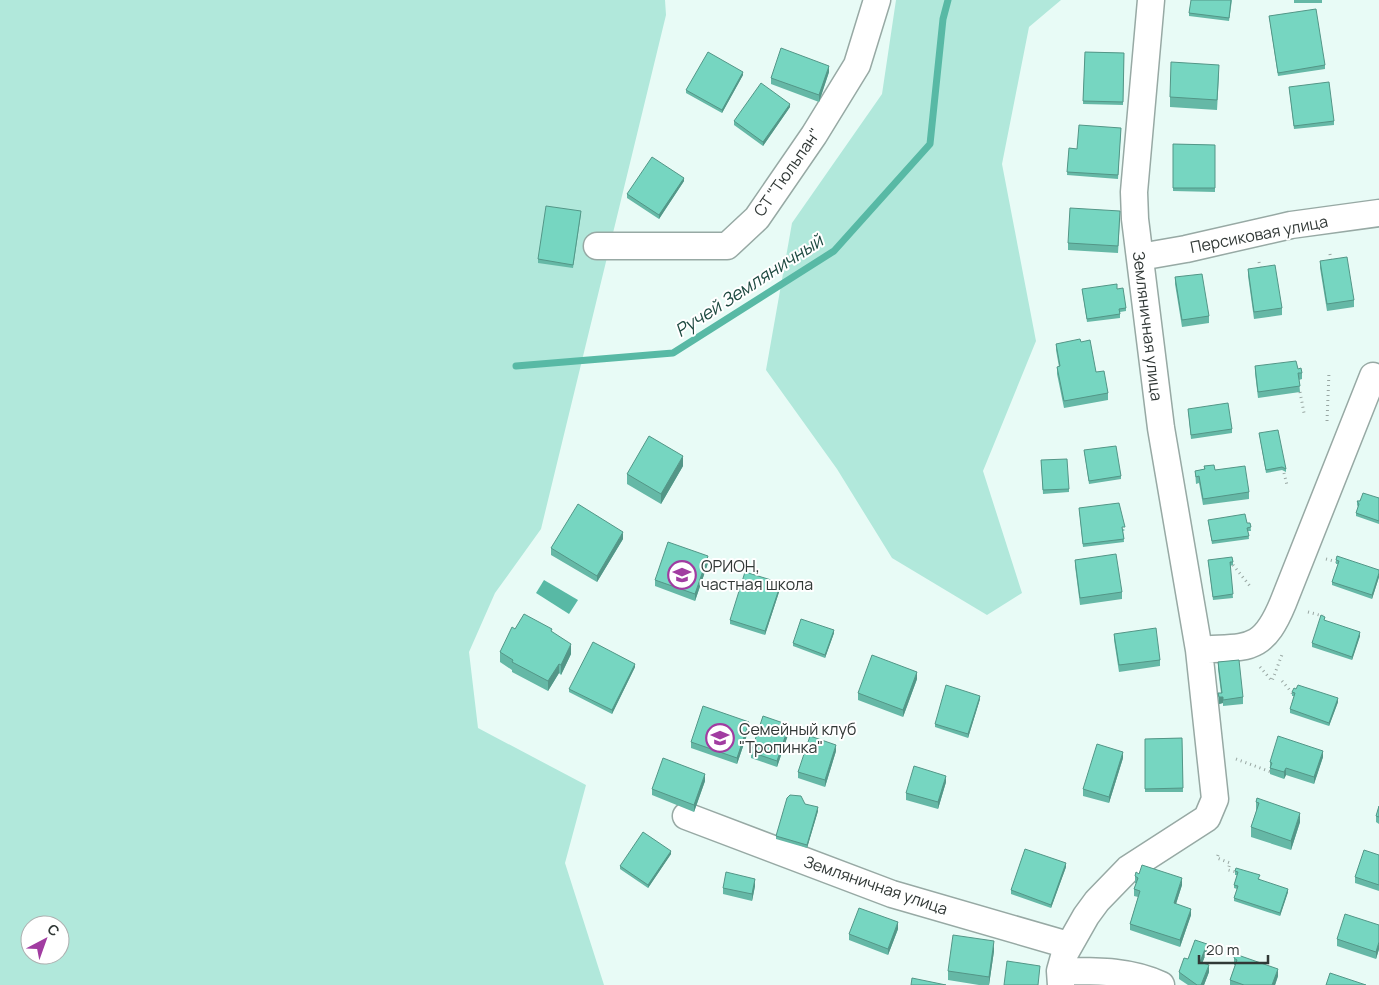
<svg xmlns="http://www.w3.org/2000/svg" width="1379" height="985" viewBox="0 0 1379 985" font-family="Manrope,sans-serif">
<style>
.green{fill:#b1e8db;fill-rule:evenodd}
.water{fill:#58b9a5}
.lines{fill:none;stroke-linecap:round;stroke-linejoin:round}
.stream{stroke:#58b9a5;stroke-width:7}
.minor-casing{stroke:#97a9a4;stroke-width:29}
.path{stroke:#99a7a3;stroke-width:3;stroke-dasharray:1 4;stroke-linecap:butt}
.minor{stroke:#fff;stroke-width:26}
.wall{fill:#65b8a6}
.shaded-wall{fill:#539687}
.building{fill:#76d6c1;stroke:#539687}
.labels{text-anchor:middle;stroke-width:4;stroke-linejoin:round;paint-order:stroke}
.street-label{font-size:16px;fill:#313836;stroke:#fff}
.poi-label{font-size:16px;fill:#313836;stroke:#fff;text-anchor:start}
.water-label{font-size:18px;font-style:italic;fill:#1e4940;stroke:#fff}
</style>
<rect width="100%" height="100%" fill="#e8fbf6"/>
<path class="green" d="M 0,0 L 665,0 L 666,15 L 541,529 L 495,593 L 469,652 L 478,728 L 586,785 L 565,863 L 604,985 L 0,985 ZM 30,925 L 60,925 L 60,955 L 30,955 Z
M 896,0 L 1061,0 L 1029,27 L 1002,164 L 1036,341 L 983,471 L 1022,593 L 987,615 L 892,558 L 837,469 L 766,370 L 792,223 L 882,94 Z"/>
<path class="water" d="M 544,580 L 578,600 L 569,614 L 536,593 Z"/>
<g class="lines">
<path class="stream" d="M 516,366 L 673,353 L 834,251 L 930,144 L 943,19 L 948,0"/>
<defs>
<path id="minor" d="M 597,246 L 727,246 L 757,218 L 814,135 L 857,65 L 877,0
M 1140,257 L 1186,249 L 1291,225 L 1379,213
M 1199,650 C 1247,646 1262,654 1283,603 L 1373,376
M 686,816 L 892,894 L 1068,945
M 1060,971 C 1095,971 1129,970 1161,985
M 1061,985 L 1060,971 L 1065,953 L 1086,916 L 1097,901 L 1128,869 L 1207,818 L 1215,799 L 1199,650 L 1161,428 L 1135,219 L 1134,192 L 1151,0"/>
</defs>
<use href="#minor" class="minor-casing"/>
<path class="path" d="M 1330,254 L 1331,263
M 1259,262 L 1261,271
M 1300,392 L 1304,413
M 1327,421 L 1329,372
M 1284,473 L 1287,485
M 1326,559 L 1337,562
M 1233,565 L 1250,586
M 1308,612 L 1323,616
M 1260,667 L 1272,681 L 1283,652
M 1282,681 L 1293,694
M 1236,759 L 1271,772
M 1218,855 L 1217,858 L 1230,863 L 1228,870 L 1236,872"/>
<use href="#minor" class="minor"/>
</g>
<path class="wall" d="M 1232,0 L 1229,21 L 1189,16 L 1189,13 Z
M 1294,0 L 1322,0 L 1322,3 L 1294,3 Z
M 1269,16 L 1325,65 L 1325,69 L 1278,76 Z
M 1085,52 L 1124,53 L 1123,105 L 1083,104 Z
M 829,72 L 819,102 L 771,84 L 771,78 Z
M 743,75 L 722,113 L 686,93 L 686,90 Z
M 1219,75 L 1217,110 L 1170,107 L 1170,97 Z
M 1289,87 L 1334,121 L 1334,125 L 1294,129 Z
M 790,107 L 763,146 L 734,125 L 734,121 Z
M 1121,128 L 1118,179 L 1067,175 L 1069,148 L 1077,149 Z
M 1173,144 L 1215,145 L 1215,192 L 1173,191 Z
M 684,181 L 659,219 L 627,198 L 627,194 Z
M 581,214 L 573,268 L 538,263 L 538,259 Z
M 1120,218 L 1118,253 L 1068,250 L 1068,243 Z
M 1320,261 L 1354,300 L 1354,307 L 1327,311 L 1320,268 Z
M 1248,269 L 1282,308 L 1282,315 L 1254,319 L 1248,276 Z
M 1175,277 L 1209,316 L 1209,323 L 1182,327 L 1175,284 Z
M 1082,289 L 1117,289 L 1126,308 L 1126,311 L 1120,312 L 1120,318 L 1087,322 Z
M 1081,342 L 1096,372 L 1108,393 L 1108,400 L 1064,408 L 1057,374 L 1057,367 L 1059,367 L 1056,350 L 1056,344 Z
M 1255,366 L 1298,369 L 1302,373 L 1302,379 L 1299,380 L 1300,392 L 1258,398 L 1255,373 Z
M 1188,409 L 1232,429 L 1232,433 L 1191,439 Z
M 1259,433 L 1286,469 L 1286,472 L 1282,470 L 1266,473 Z
M 1084,450 L 1121,476 L 1121,479 L 1089,484 Z
M 1041,460 L 1069,489 L 1069,492 L 1043,494 Z
M 683,466 L 661,504 L 627,484 L 627,474 Z
M 1204,466 L 1215,470 L 1249,492 L 1249,499 L 1203,505 L 1199,483 L 1196,484 L 1195,471 L 1204,469 Z
M 1379,498 L 1379,524 L 1356,516 L 1356,513 L 1358,507 L 1357,505 L 1357,501 Z
M 1079,508 L 1125,530 L 1123,531 L 1124,542 L 1083,547 Z
M 1208,520 L 1247,523 L 1250,523 L 1251,531 L 1248,531 L 1249,539 L 1212,544 Z
M 623,539 L 597,582 L 551,555 L 551,548 Z
M 1075,560 L 1122,592 L 1122,599 L 1080,605 L 1075,566 Z
M 1208,560 L 1233,562 L 1233,565 L 1230,566 L 1233,598 L 1213,600 Z
M 1336,560 L 1379,570 L 1379,577 L 1372,599 L 1332,585 L 1332,582 L 1338,564 L 1336,564 Z
M 708,563 L 695,601 L 655,586 L 655,580 Z
M 781,586 L 765,635 L 730,624 L 730,620 Z
M 1325,621 L 1360,636 L 1352,660 L 1312,647 L 1312,643 Z
M 515,629 L 552,632 L 571,654 L 561,675 L 559,673 L 548,691 L 512,672 L 512,670 L 500,662 L 500,652 Z
M 834,633 L 825,658 L 793,646 L 793,643 Z
M 1114,634 L 1160,660 L 1160,666 L 1119,672 L 1114,640 Z
M 1218,662 L 1243,697 L 1243,704 L 1223,706 L 1223,703 L 1219,704 L 1218,693 L 1221,693 L 1218,669 Z
M 635,667 L 612,714 L 569,692 L 569,689 Z
M 917,679 L 903,717 L 858,700 L 858,693 Z
M 1292,692 L 1338,702 L 1329,726 L 1290,713 L 1290,709 L 1294,696 L 1292,696 Z
M 980,699 L 968,738 L 935,727 L 935,724 Z
M 749,729 L 737,764 L 691,748 L 691,742 Z
M 789,732 L 777,767 L 751,758 L 751,752 Z
M 1182,738 L 1183,792 L 1145,792 L 1145,739 Z
M 836,751 L 825,787 L 798,778 L 798,772 Z
M 1323,757 L 1314,784 L 1286,775 L 1284,779 L 1270,774 L 1270,762 Z
M 1123,758 L 1109,803 L 1083,796 L 1083,789 Z
M 705,781 L 694,812 L 652,795 L 652,789 Z
M 946,782 L 938,809 L 906,800 L 906,793 Z
M 1257,798 L 1300,822 L 1291,850 L 1251,837 L 1251,827 L 1256,812 L 1256,802 Z
M 805,804 L 818,811 L 807,848 L 776,839 L 776,836 Z
M 1379,806 L 1379,824 L 1376,822 L 1376,816 Z
M 671,854 L 648,888 L 620,869 L 620,866 Z
M 1379,855 L 1379,891 L 1355,883 L 1355,877 Z
M 1066,867 L 1051,908 L 1011,894 L 1011,890 Z
M 1235,871 L 1260,879 L 1260,880 L 1288,892 L 1280,916 L 1234,901 L 1234,898 L 1237,889 L 1234,888 L 1234,885 L 1237,875 L 1235,875 Z
M 1135,876 L 1182,885 L 1176,904 L 1191,915 L 1180,947 L 1130,930 L 1130,924 L 1138,897 L 1134,896 L 1134,889 L 1136,883 L 1135,883 Z
M 755,886 L 752,901 L 723,894 L 723,888 Z
M 1379,925 L 1379,949 L 1376,959 L 1337,946 L 1337,939 Z
M 898,929 L 888,955 L 849,940 L 849,934 Z
M 994,951 L 989,985 L 979,985 L 948,980 L 948,971 Z
M 1207,951 L 1202,963 L 1209,972 L 1204,985 L 1188,985 L 1179,979 L 1179,972 L 1188,959 Z
M 1234,958 L 1278,976 L 1275,985 L 1230,985 L 1230,980 L 1235,965 L 1234,965 Z"/>
<path class="shaded-wall" d="M 829,66 L 829,72 L 819,102 L 819,95 Z
M 743,72 L 743,75 L 722,113 L 722,110 Z
M 790,104 L 790,107 L 763,146 L 763,142 Z
M 684,178 L 684,181 L 659,219 L 659,215 Z
M 683,456 L 683,466 L 661,504 L 661,494 Z
M 623,532 L 623,539 L 597,582 L 597,576 Z
M 708,556 L 708,563 L 695,601 L 695,594 Z
M 1379,573 L 1379,577 L 1372,599 L 1372,595 Z
M 781,583 L 781,586 L 765,635 L 765,631 Z
M 834,630 L 834,633 L 825,658 L 825,655 Z
M 1360,632 L 1360,636 L 1352,660 L 1352,657 Z
M 571,644 L 571,654 L 561,675 L 561,665 Z
M 559,664 L 559,673 L 548,691 L 548,681 Z
M 635,664 L 635,667 L 612,714 L 612,710 Z
M 917,672 L 917,679 L 903,717 L 903,710 Z
M 980,696 L 980,699 L 968,738 L 968,734 Z
M 1219,697 L 1223,697 L 1223,703 L 1219,704 Z
M 1338,698 L 1338,702 L 1329,726 L 1329,723 Z
M 749,722 L 749,729 L 737,764 L 737,758 Z
M 789,725 L 789,732 L 777,767 L 777,761 Z
M 836,745 L 836,751 L 825,787 L 825,780 Z
M 1323,751 L 1323,757 L 1314,784 L 1314,777 Z
M 1123,752 L 1123,758 L 1109,803 L 1109,797 Z
M 1286,768 L 1286,775 L 1284,779 L 1284,772 Z
M 705,774 L 705,781 L 694,812 L 694,805 Z
M 946,776 L 946,782 L 938,809 L 938,802 Z
M 818,807 L 818,811 L 807,848 L 807,845 Z
M 1300,813 L 1300,822 L 1291,850 L 1291,841 Z
M 671,851 L 671,854 L 648,888 L 648,885 Z
M 1066,863 L 1066,867 L 1051,908 L 1051,905 Z
M 1182,878 L 1182,885 L 1174,910 L 1174,903 Z
M 755,879 L 755,886 L 752,901 L 752,894 Z
M 1288,889 L 1288,892 L 1280,916 L 1280,913 Z
M 1191,909 L 1191,915 L 1180,947 L 1180,940 Z
M 898,922 L 898,929 L 888,955 L 888,949 Z
M 994,941 L 994,951 L 989,985 L 989,977 Z
M 1379,942 L 1379,949 L 1376,959 L 1376,952 Z
M 1207,944 L 1207,951 L 1200,969 L 1200,962 Z
M 1209,965 L 1209,972 L 1204,985 L 1201,985 Z
M 1278,969 L 1278,976 L 1275,985 L 1272,985 Z"/>
<path class="building" d="M 1191,0 L 1231,0 L 1229,18 L 1189,13 Z
M 1316,9 L 1325,65 L 1278,73 L 1269,16 Z
M 781,48 L 829,66 L 819,95 L 771,78 Z
M 708,52 L 743,72 L 722,110 L 686,90 Z
M 1085,52 L 1124,53 L 1123,102 L 1083,101 Z
M 1171,62 L 1219,65 L 1217,100 L 1170,97 Z
M 1329,82 L 1334,121 L 1294,126 L 1289,87 Z
M 761,83 L 790,104 L 763,142 L 734,121 Z
M 1079,125 L 1121,128 L 1118,175 L 1067,172 L 1069,148 L 1077,149 Z
M 1173,144 L 1215,145 L 1215,188 L 1173,188 Z
M 652,157 L 684,178 L 659,215 L 627,194 Z
M 546,206 L 581,211 L 573,265 L 538,259 Z
M 1070,208 L 1120,211 L 1118,246 L 1068,243 Z
M 1347,257 L 1354,300 L 1327,304 L 1320,261 Z
M 1275,265 L 1282,308 L 1254,312 L 1248,269 Z
M 1202,274 L 1209,316 L 1182,320 L 1175,277 Z
M 1117,284 L 1117,289 L 1123,288 L 1126,308 L 1119,309 L 1120,314 L 1087,319 L 1082,289 Z
M 1080,339 L 1081,342 L 1090,340 L 1096,372 L 1104,371 L 1108,393 L 1064,401 L 1057,367 L 1060,366 L 1056,344 Z
M 1296,361 L 1298,369 L 1301,368 L 1302,373 L 1298,373 L 1300,386 L 1258,392 L 1255,366 Z
M 1228,403 L 1232,429 L 1191,435 L 1188,409 Z
M 1278,430 L 1286,469 L 1282,467 L 1266,470 L 1259,433 Z
M 649,436 L 683,456 L 661,494 L 627,474 Z
M 1116,446 L 1121,476 L 1089,481 L 1084,450 Z
M 1067,459 L 1069,489 L 1043,490 L 1041,460 Z
M 1214,465 L 1215,470 L 1245,466 L 1249,492 L 1203,499 L 1199,476 L 1196,477 L 1195,471 L 1205,469 L 1204,466 Z
M 1363,493 L 1379,498 L 1379,521 L 1356,513 L 1359,504 L 1357,501 L 1360,501 Z
M 1119,503 L 1125,527 L 1122,527 L 1124,539 L 1083,544 L 1079,508 Z
M 578,504 L 623,532 L 597,576 L 551,548 Z
M 1245,514 L 1247,523 L 1250,523 L 1251,527 L 1247,528 L 1249,536 L 1212,541 L 1208,520 Z
M 668,542 L 708,556 L 695,594 L 655,580 Z
M 1116,554 L 1122,592 L 1080,598 L 1075,560 Z
M 1337,556 L 1379,570 L 1379,573 L 1372,595 L 1332,582 L 1339,561 L 1336,560 Z
M 1232,557 L 1233,562 L 1230,562 L 1233,594 L 1213,597 L 1208,560 Z
M 745,572 L 781,583 L 765,631 L 730,620 Z
M 524,614 L 552,629 L 551,631 L 571,644 L 561,665 L 559,664 L 548,681 L 512,662 L 513,660 L 500,652 L 512,627 L 515,629 Z
M 1321,615 L 1325,617 L 1324,620 L 1360,632 L 1352,657 L 1312,643 Z
M 801,619 L 834,630 L 825,655 L 793,643 Z
M 1156,628 L 1160,660 L 1119,665 L 1114,634 Z
M 593,642 L 635,664 L 612,710 L 569,689 Z
M 872,655 L 917,672 L 903,710 L 858,693 Z
M 1239,660 L 1243,697 L 1223,700 L 1223,697 L 1219,697 L 1218,693 L 1222,693 L 1218,662 Z
M 946,685 L 980,696 L 968,734 L 935,724 Z
M 1298,685 L 1338,698 L 1329,723 L 1290,709 L 1295,693 L 1292,692 L 1294,688 L 1296,689 Z
M 703,706 L 749,722 L 737,758 L 691,742 Z
M 763,716 L 789,725 L 777,761 L 751,752 Z
M 810,736 L 836,745 L 825,780 L 798,772 Z
M 1278,736 L 1323,751 L 1314,777 L 1286,768 L 1284,772 L 1270,768 L 1272,763 L 1270,762 Z
M 1182,738 L 1183,788 L 1145,789 L 1145,739 Z
M 1097,744 L 1123,752 L 1109,797 L 1083,789 Z
M 663,758 L 705,774 L 694,805 L 652,789 Z
M 914,766 L 946,776 L 938,802 L 906,793 Z
M 790,795 L 801,796 L 805,804 L 818,807 L 807,845 L 776,836 L 787,798 Z
M 1257,798 L 1300,813 L 1291,841 L 1251,827 L 1259,803 L 1256,802 Z
M 1379,806 L 1379,817 L 1376,816 Z
M 643,832 L 671,851 L 648,885 L 620,866 Z
M 1025,849 L 1066,863 L 1051,905 L 1011,890 Z
M 1364,850 L 1379,855 L 1379,885 L 1355,877 Z
M 1142,865 L 1182,878 L 1174,903 L 1191,909 L 1180,940 L 1130,924 L 1140,891 L 1134,889 L 1138,878 L 1135,876 L 1136,872 L 1139,874 Z
M 1236,868 L 1260,875 L 1258,879 L 1288,889 L 1280,913 L 1234,898 L 1238,886 L 1234,885 L 1238,872 L 1235,871 Z
M 726,872 L 755,879 L 752,894 L 723,888 Z
M 859,908 L 898,922 L 888,949 L 849,934 Z
M 1345,914 L 1379,925 L 1379,942 L 1376,952 L 1337,939 Z
M 953,935 L 994,941 L 989,977 L 948,971 Z
M 1195,940 L 1207,944 L 1200,962 L 1209,965 L 1201,985 L 1197,985 L 1179,972 L 1184,958 L 1188,959 Z
M 1235,954 L 1278,969 L 1272,985 L 1244,985 L 1230,980 L 1237,960 L 1234,958 Z
M 1007,961 L 1040,966 L 1038,985 L 1004,985 Z
M 1330,973 L 1366,985 L 1326,985 Z
M 912,978 L 946,985 L 911,985 Z"/>
<defs>
<symbol id="school-ring" viewBox="-11 -11 22 22"><circle r="9.5" fill="#fff" stroke="#a13ca1" stroke-width="1.5"/><path d="M0-5L7-2L0 1L-7-2ZM-4 1L0 2.5L4 1V4Q0 6-4 4Z" fill="#a13ca1"/></symbol>
</defs>
<g fill-rule="evenodd">
<use href="#school-ring" x="666" y="559" width="32" height="32"/>
<use href="#school-ring" x="704" y="722" width="32" height="32"/>
</g>
<g class="labels">
<g class="street-label">
<text transform="translate(787 172) rotate(-55)" y="6">СТ "Тюльпан"</text>
<text transform="translate(1259 234) rotate(-11)" y="6">Персиковая улица</text>
<text transform="translate(1148 326) rotate(83)" y="6">Земляничная улица</text>
<text transform="translate(876 885) rotate(19)" y="6">Земляничная улица</text>
</g>
<g class="poi-label">
<text x="701" y="572">ОРИОН,<tspan x="701" dy="18">частная школа</tspan></text>
<text x="739" y="735">Семейный клуб<tspan x="739" dy="18">"Тропинка"</tspan></text>
</g>
<g class="water-label">
<text transform="translate(749 286) rotate(-33)" y="6">Ручей Земляничный</text>
</g>
</g>
<g transform="translate(45 940) rotate(41)"><circle r="24" fill="#ffffff" stroke="#adafaf"/>
<path d="M0-4L9 19L0 12L-9 19Z" fill="#a13ca1"/>
<text y="-8" font-size="14" font-weight="bold" text-anchor="middle" fill="#313836">С</text>
</g>
<path d="M1199 955v8h69v-8" fill="none" stroke="#313836" stroke-width="2.5"/>
<text x="1206" y="955" font-size="15" fill="#313836" stroke="#ffffff" stroke-width="4" paint-order="stroke">20 m</text>
</svg>
